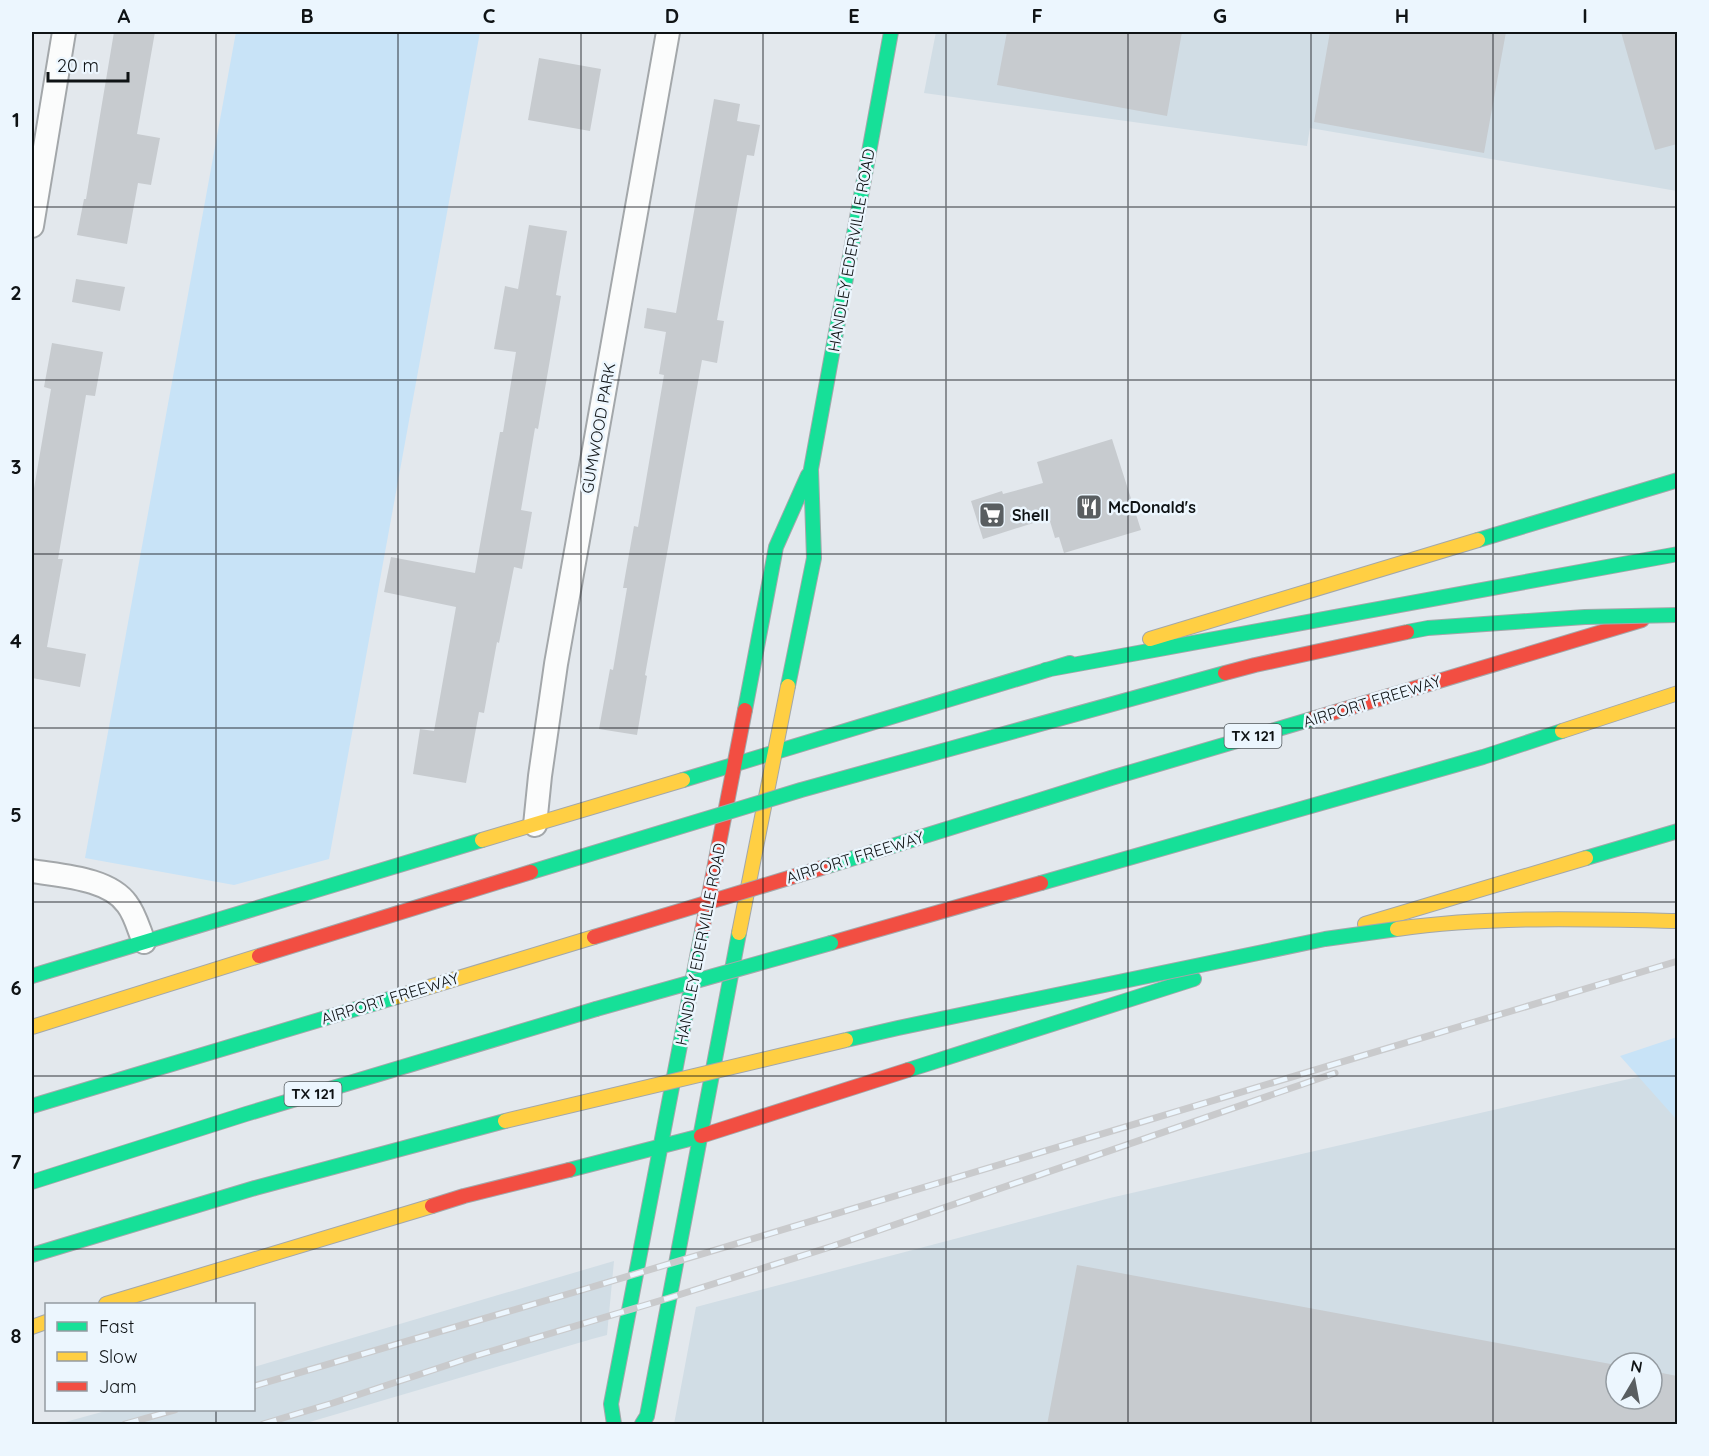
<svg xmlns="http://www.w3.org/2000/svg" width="1709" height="1456" viewBox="0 0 1709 1456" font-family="Quicksand,sans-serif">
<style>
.built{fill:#d1dde5;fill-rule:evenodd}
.green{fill:#c8e3f7}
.building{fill:#c7cbcf}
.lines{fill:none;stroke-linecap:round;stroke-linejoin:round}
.street-casing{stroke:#a3a7aa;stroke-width:26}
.fast-casing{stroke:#a3a7aa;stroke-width:16}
.slow-casing{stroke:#a3a7aa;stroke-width:16}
.jam-casing{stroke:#a3a7aa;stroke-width:16}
.street{stroke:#fbfcfc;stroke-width:22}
.fast{stroke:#16e098;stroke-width:14}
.slow{stroke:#ffcf43;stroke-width:14}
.jam{stroke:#f24e42;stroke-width:14}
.rail-casing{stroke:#c9cacc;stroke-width:7}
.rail{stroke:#ecf6fe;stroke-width:4.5;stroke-dasharray:14;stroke-linecap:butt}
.fast-bridge-casing{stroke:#a3a7aa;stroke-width:16;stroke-linecap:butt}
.slow-bridge-casing{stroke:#a3a7aa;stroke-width:16;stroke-linecap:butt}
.jam-bridge-casing{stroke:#a3a7aa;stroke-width:16;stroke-linecap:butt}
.fast-bridge{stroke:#16e098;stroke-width:14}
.slow-bridge{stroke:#ffcf43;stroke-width:14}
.jam-bridge{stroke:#f24e42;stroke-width:14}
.grid{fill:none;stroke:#0f1315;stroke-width:1.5;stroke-opacity:0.55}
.labels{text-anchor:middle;stroke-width:5;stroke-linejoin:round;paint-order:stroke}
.shield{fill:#ecf6fe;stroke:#51575b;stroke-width:1.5}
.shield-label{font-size:15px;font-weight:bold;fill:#0f1315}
.street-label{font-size:16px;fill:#0f1315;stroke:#ecf6fe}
.poi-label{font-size:16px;font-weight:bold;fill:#0f1315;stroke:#ecf6fe;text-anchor:start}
.neatline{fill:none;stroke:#0f1315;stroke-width:2}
.grid-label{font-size:20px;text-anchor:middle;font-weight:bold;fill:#0f1315}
</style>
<rect width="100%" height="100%" fill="#e3e8ed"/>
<path class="built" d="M 936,32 L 1677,32 L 1677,191 L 1310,128 L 1307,146 L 924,93 Z
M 1677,1068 L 1677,1424 L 674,1424 L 696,1307 L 1110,1198 ZM 1616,1363 L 1652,1363 L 1652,1399 L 1616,1399 Z
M 614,1261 L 607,1335 L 592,1339 L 303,1424 L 58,1424 L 109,1410 L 254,1410 L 254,1367 Z"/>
<path class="green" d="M 236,32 L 480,32 L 329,859 L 234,885 L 85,858 Z
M 1677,1037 L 1678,1037 L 1677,1120 L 1620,1056 Z"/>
<path class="building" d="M 114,32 L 155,32 L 137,134 L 160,138 L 151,185 L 138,183 L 127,244 L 77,235 L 84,199 L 86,199 Z
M 1007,32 L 1182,32 L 1167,116 L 997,85 Z
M 1330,32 L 1506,32 L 1484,153 L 1314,122 Z
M 1621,32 L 1677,32 L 1677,144 L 1655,150 Z
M 539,58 L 601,69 L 590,131 L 528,120 Z
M 714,99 L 740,104 L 737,121 L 760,125 L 754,156 L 747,155 L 717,320 L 724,321 L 717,363 L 702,360 L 645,675 L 647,676 L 637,735 L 599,729 L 610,669 L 613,670 L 627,588 L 623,588 L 634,526 L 638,527 L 664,375 L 659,374 L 666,332 L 644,328 L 647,308 L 676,313 Z
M 529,225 L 567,231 L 556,295 L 561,296 L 538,429 L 535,428 L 521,510 L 532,512 L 522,569 L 514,567 L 499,643 L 497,642 L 484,713 L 479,712 L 466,783 L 413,774 L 420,729 L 434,731 L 456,607 L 384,592 L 391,557 L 475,573 L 500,432 L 503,432 L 516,352 L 494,349 L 505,286 L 518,289 Z
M 76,279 L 125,287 L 120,311 L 72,302 Z
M 52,343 L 103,352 L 95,396 L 86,395 L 58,559 L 63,559 L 47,647 L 86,654 L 80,687 L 32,678 L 32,500 L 51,389 L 44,387 Z
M 1112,439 L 1141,530 L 1064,553 L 1059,537 L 1055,538 L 1049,518 L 983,539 L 971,501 L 1002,491 L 1003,494 L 1043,483 L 1037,462 Z
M 1077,1265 L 1616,1365 L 1616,1399 L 1652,1399 L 1652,1371 L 1677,1376 L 1677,1425 L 1047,1425 Z"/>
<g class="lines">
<defs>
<path id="street" d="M 32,226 L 64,32
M 535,825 L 540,776 L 556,664 L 668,32
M 32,871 C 61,876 109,878 127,904 C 135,914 139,930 144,942"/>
<path id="fast" d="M 1478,540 L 1678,480
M 1045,670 L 1678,554
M 788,686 L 814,558 L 811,469 L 891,32
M 745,710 L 776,547 L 808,475
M 683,780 L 1070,663
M 1586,858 L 1678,831
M 828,866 L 1111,778 L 1312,719
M 1041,883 L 1483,757 L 1562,731
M 32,976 L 482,840
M 908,1070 L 1194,979
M 32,1106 L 396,997
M 569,1170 L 701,1136
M 32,1182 L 246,1114 L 596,1009
M 32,1255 L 255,1188 L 505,1121
M 614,1424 L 611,1404 L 702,931
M 642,1424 L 647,1416 L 739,933"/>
<path id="slow" d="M 1150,639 L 1478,540
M 1562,731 L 1678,693
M 482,840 L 683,780
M 1365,924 L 1586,858
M 739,933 L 788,686
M 396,997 L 594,937
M 106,1304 L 432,1206
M 32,1327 L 46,1322"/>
<path id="jam" d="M 1312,719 L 1642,620
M 702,931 L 745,710
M 831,943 L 1041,883
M 701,1136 L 908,1070
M 432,1206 L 464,1196 L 569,1170"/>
</defs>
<use href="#street" class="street-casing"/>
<use href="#fast" class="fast-casing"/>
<use href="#slow" class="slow-casing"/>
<use href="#jam" class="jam-casing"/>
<use href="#street" class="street"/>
<use href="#fast" class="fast"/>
<use href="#slow" class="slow"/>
<use href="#jam" class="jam"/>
<defs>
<path id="rail" d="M 254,1386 L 592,1287 L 1678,961
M 125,1424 L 175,1410
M 263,1424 L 333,1403 L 475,1356 L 669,1298 L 833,1246 L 1335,1073"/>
</defs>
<use href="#rail" class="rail-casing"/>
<use href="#rail" class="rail"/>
<defs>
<path id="fast-bridge" d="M 1407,632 L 1428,628 L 1585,617 L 1678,615
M 531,872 L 801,790 L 1225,673
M 596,1009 L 831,943
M 846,1040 L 898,1028 L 1325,939 L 1397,929"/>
<path id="slow-bridge" d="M 1397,929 C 1489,916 1585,919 1678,921
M 32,1027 L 259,956
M 505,1121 L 846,1040"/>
<path id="jam-bridge" d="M 1225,673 L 1255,665 L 1407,632
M 594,937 L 828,866
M 259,956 L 531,872"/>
</defs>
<use href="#fast-bridge" class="fast-bridge-casing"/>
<use href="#slow-bridge" class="slow-bridge-casing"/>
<use href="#jam-bridge" class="jam-bridge-casing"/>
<use href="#fast-bridge" class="fast-bridge"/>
<use href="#slow-bridge" class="slow-bridge"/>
<use href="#jam-bridge" class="jam-bridge"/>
</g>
<path class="grid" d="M 216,32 L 216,1304M 398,32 L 398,1424M 581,32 L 581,1424M 763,32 L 763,1424M 946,32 L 946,1424M 1128,32 L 1128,1424M 1311,32 L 1311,1424M 1493,32 L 1493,1424M 32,207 L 1678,207M 32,380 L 1678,380M 32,554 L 1678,554M 32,728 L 1678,728M 32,902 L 1678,902M 32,1076 L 1678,1076M 32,1249 L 1678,1249M 216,1410 L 216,1424"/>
<defs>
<symbol id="restaurant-square" viewBox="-11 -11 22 22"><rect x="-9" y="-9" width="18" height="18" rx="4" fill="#595e61" stroke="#ecf6fe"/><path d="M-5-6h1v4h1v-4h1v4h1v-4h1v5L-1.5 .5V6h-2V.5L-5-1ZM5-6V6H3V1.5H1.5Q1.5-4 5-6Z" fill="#fff"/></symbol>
<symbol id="supermarket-square" viewBox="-11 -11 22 22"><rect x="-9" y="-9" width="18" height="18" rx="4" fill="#595e61" stroke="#ecf6fe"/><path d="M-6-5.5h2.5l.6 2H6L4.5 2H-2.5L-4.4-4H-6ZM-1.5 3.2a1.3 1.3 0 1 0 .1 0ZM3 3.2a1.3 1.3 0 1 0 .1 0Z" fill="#fff"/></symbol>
</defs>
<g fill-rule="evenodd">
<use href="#restaurant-square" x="1074" y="492" width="30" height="30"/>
<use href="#supermarket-square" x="977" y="500" width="30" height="30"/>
</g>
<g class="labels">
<g class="shield">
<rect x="1224.5" y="724" width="57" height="24" rx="4.5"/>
<rect x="284.5" y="1082" width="57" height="24" rx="4.5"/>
</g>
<g class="shield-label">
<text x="1253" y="741">TX 121</text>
<text x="313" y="1099">TX 121</text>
</g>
<g class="street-label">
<text transform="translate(851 250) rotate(-80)" y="6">HANDLEY EDERVILLE ROAD</text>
<text transform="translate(598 428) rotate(-80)" y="6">GUMWOOD PARK</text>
<text transform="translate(1372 701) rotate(-17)" y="6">AIRPORT FREEWAY</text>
<text transform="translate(855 857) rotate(-17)" y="6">AIRPORT FREEWAY</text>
<text transform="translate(700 944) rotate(-79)" y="6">HANDLEY EDERVILLE ROAD</text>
<text transform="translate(390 998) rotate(-17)" y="6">AIRPORT FREEWAY</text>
</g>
<g class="poi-label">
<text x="1108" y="513">McDonald's</text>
<text x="1012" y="521">Shell</text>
</g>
</g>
<rect width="1709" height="1456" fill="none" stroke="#ecf6fe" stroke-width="66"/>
<rect x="45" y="1303" width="210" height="108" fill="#ecf6fe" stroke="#949ba1" stroke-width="1.5"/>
<rect x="57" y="1322" width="30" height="9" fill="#16e098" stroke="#949ba1" stroke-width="1.5"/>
<text x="99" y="1333" font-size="18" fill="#0f1315">Fast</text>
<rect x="57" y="1352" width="30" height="9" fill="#ffcf43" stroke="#949ba1" stroke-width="1.5"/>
<text x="99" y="1363" font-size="18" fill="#0f1315">Slow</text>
<rect x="57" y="1382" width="30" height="9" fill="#f24e42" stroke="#949ba1" stroke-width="1.5"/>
<text x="99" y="1393" font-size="18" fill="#0f1315">Jam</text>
<g transform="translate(1634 1381) rotate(10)"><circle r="28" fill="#ecf6fe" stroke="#949ba1" stroke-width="1.5"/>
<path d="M0-4.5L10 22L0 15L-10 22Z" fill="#595e61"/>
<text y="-9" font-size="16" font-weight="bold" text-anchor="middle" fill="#0f1315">N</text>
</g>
<path d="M48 72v9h80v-9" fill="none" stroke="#0f1315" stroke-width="3"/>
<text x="57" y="72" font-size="18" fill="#0f1315" stroke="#ecf6fe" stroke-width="4.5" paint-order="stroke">20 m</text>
<rect x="33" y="33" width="1643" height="1390" class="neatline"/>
<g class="grid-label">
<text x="124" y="23">A</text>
<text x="307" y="23">B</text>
<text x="489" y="23">C</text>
<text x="672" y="23">D</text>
<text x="854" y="23">E</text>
<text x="1037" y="23">F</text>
<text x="1220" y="23">G</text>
<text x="1402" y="23">H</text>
<text x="1585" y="23">I</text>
<text x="16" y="127">1</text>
<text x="16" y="300">2</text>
<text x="16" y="474">3</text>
<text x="16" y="648">4</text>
<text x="16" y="822">5</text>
<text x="16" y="995">6</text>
<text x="16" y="1169">7</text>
<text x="16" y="1343">8</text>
</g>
</svg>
